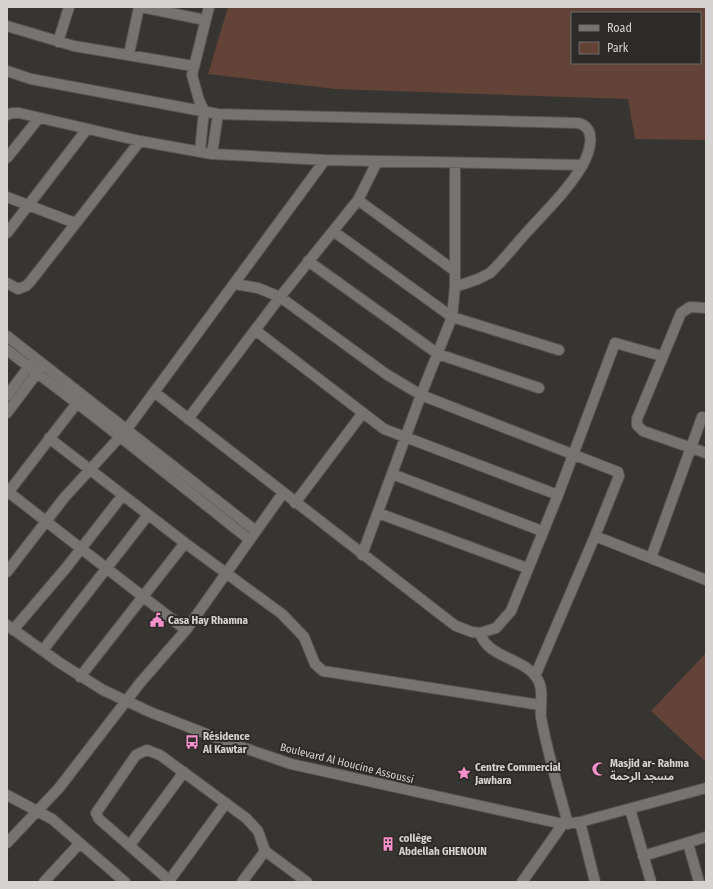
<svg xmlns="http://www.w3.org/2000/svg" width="713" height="889" viewBox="0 0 713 889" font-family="'Fira Sans Condensed','Noto Sans Arabic',sans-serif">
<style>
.green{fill:#634338;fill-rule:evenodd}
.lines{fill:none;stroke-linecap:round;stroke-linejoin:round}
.minor-casing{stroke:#555451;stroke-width:12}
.minor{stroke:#767470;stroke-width:10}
.labels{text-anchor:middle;stroke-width:4;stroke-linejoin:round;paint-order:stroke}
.poi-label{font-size:11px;font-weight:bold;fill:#d4d3d1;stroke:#2d2b28;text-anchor:start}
.street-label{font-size:11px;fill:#d4d3d1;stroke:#2d2b28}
</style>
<rect width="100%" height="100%" fill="#373532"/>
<path class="green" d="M 228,7 L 706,7 L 706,140 L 635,139 L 628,99 L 335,89 L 208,74 ZM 572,13 L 700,13 L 700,63 L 572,63 Z
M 706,653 L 706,762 L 651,711 Z"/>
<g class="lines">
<defs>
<path id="minor" d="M 141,7 L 205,20
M 7,26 L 74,46 L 193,66
M 58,42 L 69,7
M 129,54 L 139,7
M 7,71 L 31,79 L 218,114 L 577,123 C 598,126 590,152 582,166 C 568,190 546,211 527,232 C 514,246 503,261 490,273 L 478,279 L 455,287
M 7,115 L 12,113 L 19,113 L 140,141 L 212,154 L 325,160 L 583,165
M 200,151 L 204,111 L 199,100 L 192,75 L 209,7
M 212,154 L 218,114
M 7,158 L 39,118
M 7,197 L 75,223
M 358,200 L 455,271
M 333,231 L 452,317 L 559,350
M 7,233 L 87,129
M 308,261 L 438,354 L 539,388
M 7,283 L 18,289 L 26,286 L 30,282 L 140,141
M 235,284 L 258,288 L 280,297 L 386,374 L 421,395 L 618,472 L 619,476 L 595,536 L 535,676
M 706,308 L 690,307 L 681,313 L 637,419 L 637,425 L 643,431 L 706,453
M 255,330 L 384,429 L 558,495
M 7,336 L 256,531
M 7,350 L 95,417 L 250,540
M 154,392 L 444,617 L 456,626 L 472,632 L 480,633 L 496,628 L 511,611 L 558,495 L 615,343 L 662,356
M 7,396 L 33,361
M 7,413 L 41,368
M 188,419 L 280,297 L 358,200 L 377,162
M 49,438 L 185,543 L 282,614 L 304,637 L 315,664 L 323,671 L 540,705
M 392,474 L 542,531
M 7,491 L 186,630
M 7,494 L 77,403
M 295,503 L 362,414
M 378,513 L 527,568
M 595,536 L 706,580
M 362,555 L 421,395 L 452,317 L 455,287 L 455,164
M 651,558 L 702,417
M 7,572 L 64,498 L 127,429 L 325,160
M 7,625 L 60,663 L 103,690 L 150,712 L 227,742 L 291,764 L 563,824 L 580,822 L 706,788
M 13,630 L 66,568 L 122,496
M 480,633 C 488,659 525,657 538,680 C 544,690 540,706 541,717 C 547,752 559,790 568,824
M 43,650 L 148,515
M 80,677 L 185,543
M 7,795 L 52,819 L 125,882
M 630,809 L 651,882
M 580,822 L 595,882
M 7,843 L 59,788 L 140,683 L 186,630 L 283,493
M 688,843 L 699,882
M 130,845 L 184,772
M 643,856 L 706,837
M 169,881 L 226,803
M 44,882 L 80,843
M 171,882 L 99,819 L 96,813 L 136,755 L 147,750 L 160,755 L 246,818 L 258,831 L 265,851 L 307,882
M 242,882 L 265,851
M 522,882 L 563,824"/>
</defs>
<use href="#minor" class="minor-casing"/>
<use href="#minor" class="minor"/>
</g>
<defs>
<symbol id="civic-bare" viewBox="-9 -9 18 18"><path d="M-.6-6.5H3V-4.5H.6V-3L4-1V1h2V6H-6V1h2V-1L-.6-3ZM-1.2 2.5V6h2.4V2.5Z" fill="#f890cb" stroke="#2d2b28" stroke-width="2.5" paint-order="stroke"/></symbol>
<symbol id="bus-bare" viewBox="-9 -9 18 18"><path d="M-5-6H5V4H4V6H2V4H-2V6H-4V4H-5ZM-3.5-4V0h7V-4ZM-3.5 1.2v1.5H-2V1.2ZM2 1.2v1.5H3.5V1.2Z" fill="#f890cb" stroke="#2d2b28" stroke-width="2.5" paint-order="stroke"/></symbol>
<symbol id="mosque-bare" viewBox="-9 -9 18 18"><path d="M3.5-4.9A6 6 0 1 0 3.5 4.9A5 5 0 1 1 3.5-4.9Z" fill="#f890cb" stroke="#2d2b28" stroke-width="2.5" paint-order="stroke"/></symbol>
<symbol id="sight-bare" viewBox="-9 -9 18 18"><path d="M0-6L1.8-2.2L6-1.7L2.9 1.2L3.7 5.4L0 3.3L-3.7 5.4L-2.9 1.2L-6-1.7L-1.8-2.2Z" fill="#f890cb" stroke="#2d2b28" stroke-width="2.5" paint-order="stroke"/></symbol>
<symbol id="building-bare" viewBox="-9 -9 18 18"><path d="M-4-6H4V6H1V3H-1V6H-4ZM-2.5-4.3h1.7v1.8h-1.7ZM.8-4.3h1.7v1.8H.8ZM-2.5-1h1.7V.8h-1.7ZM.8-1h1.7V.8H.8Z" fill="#f890cb" stroke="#2d2b28" stroke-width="2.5" paint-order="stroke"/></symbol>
</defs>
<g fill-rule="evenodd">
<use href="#civic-bare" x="147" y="610" width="20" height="20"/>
<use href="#bus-bare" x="182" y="732" width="20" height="20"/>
<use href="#mosque-bare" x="589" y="759" width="20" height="20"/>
<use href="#sight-bare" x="454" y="763" width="20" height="20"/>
<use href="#building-bare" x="378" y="834" width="20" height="20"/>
</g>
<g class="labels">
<g class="poi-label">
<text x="168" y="624">Casa Hay Rhamna</text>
<text x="203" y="740">Résidence<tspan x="203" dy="13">Al Kawtar</tspan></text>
<text x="610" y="767">Masjid ar- Rahma<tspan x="610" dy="13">مسجد الرحمة</tspan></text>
<text x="475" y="771">Centre Commercial<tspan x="475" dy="13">Jawhara</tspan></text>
<text x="399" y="842">collège<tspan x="399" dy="13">Abdellah GHENOUN</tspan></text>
</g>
<g class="street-label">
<text transform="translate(347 763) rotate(14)" y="4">Boulevard Al Houcine Assoussi</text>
</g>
</g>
<rect width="713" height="889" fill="none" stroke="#d4d3d1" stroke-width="16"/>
<rect x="571" y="12" width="130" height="52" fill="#2d2b28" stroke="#706e6c"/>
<rect x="579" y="25" width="20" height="6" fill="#767470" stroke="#706e6c"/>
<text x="607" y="32" font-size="12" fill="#d4d3d1">Road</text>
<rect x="579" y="42" width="20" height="12" fill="#634338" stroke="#706e6c"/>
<text x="607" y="52" font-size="12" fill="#d4d3d1">Park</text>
</svg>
